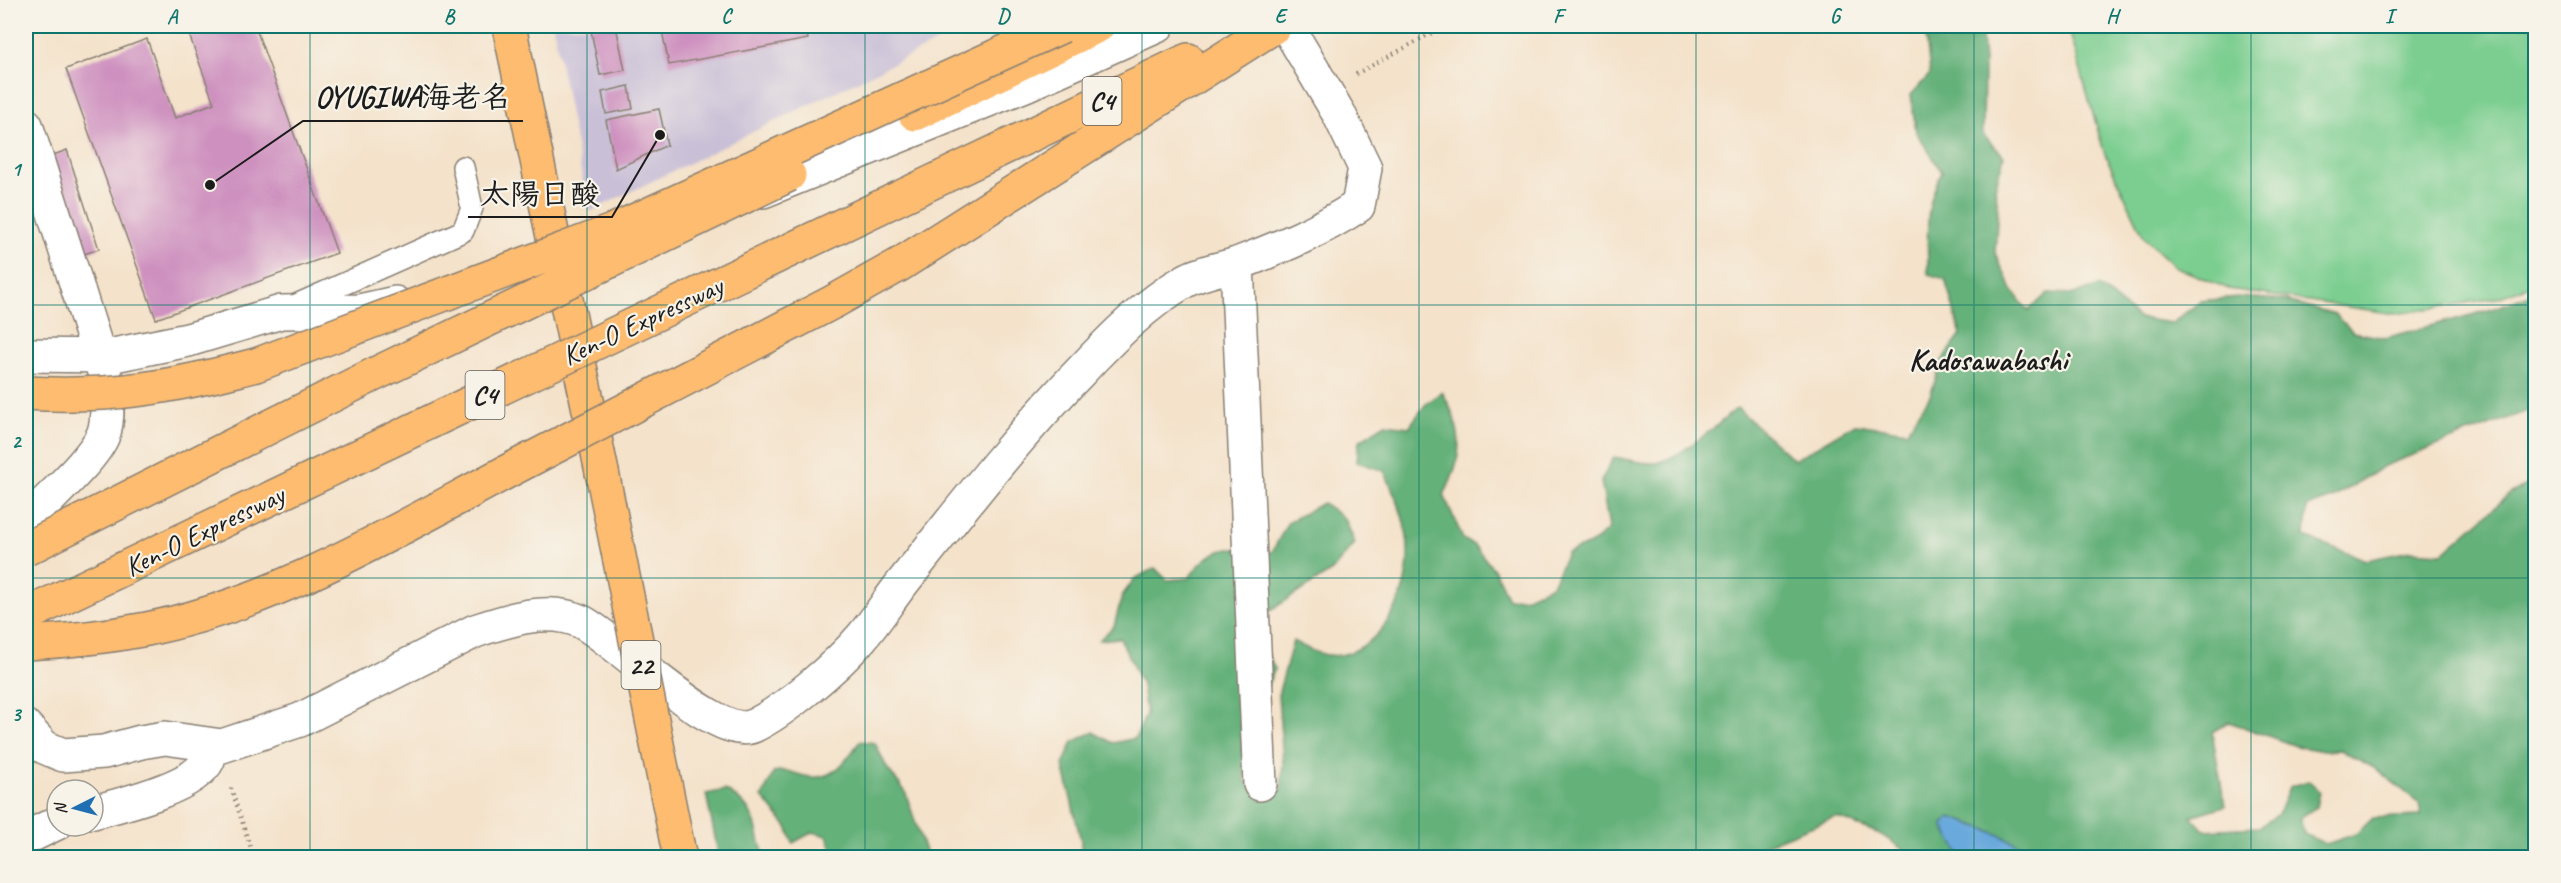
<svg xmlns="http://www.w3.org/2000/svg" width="2561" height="883" viewBox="0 0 2561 883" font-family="Caveat,'Klee One',sans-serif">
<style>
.industrial{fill:#c9bfd7}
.green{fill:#7cce90;stroke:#4c7556;stroke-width:1.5}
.forest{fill:#65b17a;stroke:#40664b;stroke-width:1.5;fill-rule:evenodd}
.water{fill:#69a9dc;stroke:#42627c;stroke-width:1.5}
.building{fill:#ce90bf}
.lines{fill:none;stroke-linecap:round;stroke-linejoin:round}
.service-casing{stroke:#887f73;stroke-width:24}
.minor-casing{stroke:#887f73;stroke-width:36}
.primary-casing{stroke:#887f73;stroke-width:36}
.motorway-casing{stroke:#887f73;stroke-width:36}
.path{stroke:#887f73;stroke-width:4;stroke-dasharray:1.5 4.5;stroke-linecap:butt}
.service{stroke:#fff;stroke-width:21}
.minor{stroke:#fff;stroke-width:33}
.primary{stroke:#fdbc6f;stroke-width:33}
.motorway{stroke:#fdbc6f;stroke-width:33}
.primary-bridge-casing{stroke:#887f73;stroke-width:36;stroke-linecap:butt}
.motorway-bridge-casing{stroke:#887f73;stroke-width:36;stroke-linecap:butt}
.primary-bridge{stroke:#fdbc6f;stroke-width:33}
.motorway-bridge{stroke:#fdbc6f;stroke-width:33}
.grid{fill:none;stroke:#0f766e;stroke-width:1.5;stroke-opacity:0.55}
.labels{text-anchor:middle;stroke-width:4.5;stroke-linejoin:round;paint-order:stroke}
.shield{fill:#f7f3e8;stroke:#5e5c59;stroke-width:1.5}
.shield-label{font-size:27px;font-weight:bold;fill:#1c1c1c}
.street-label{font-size:28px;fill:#1c1c1c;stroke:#f7f3e8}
.neighbourhood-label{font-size:30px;font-weight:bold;fill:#1c1c1c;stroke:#f7f3e8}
.leader{fill:none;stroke:#1c1c1c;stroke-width:2}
.callout-dot{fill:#1c1c1c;stroke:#f7f3e8;stroke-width:2}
.callout-label{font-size:30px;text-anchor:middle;font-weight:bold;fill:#1c1c1c;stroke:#f7f3e8;stroke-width:4.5;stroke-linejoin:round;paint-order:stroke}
.neatline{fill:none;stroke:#0f766e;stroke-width:2}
.grid-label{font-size:20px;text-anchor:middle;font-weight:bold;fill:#0f766e}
</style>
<rect width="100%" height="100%" fill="#f7f3e8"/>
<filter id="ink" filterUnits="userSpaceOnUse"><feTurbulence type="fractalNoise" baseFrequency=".0167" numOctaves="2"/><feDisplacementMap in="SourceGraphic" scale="12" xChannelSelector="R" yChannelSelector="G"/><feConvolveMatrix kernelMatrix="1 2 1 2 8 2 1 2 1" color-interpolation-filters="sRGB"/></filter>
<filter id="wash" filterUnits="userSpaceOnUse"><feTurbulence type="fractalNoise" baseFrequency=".008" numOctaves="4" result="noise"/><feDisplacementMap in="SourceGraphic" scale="24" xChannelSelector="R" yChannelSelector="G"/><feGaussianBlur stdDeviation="1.35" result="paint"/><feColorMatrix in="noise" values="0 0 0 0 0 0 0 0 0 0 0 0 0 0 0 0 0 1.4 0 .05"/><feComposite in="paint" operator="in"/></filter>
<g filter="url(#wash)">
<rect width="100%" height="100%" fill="#f4e2ca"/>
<path class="industrial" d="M 553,26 L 970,26 L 589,212 Z"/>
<path class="green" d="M 2068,26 L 2535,26 L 2535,284 L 2497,298 L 2395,314 L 2229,289 L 2174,266 L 2144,237 L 2104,152 Z"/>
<path class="forest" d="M 1925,26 L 1981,26 L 1984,61 L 1983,135 L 2004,156 L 1995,189 L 1998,205 L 1995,253 L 2012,290 L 2028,311 L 2048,293 L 2076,294 L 2099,286 L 2138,318 L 2172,323 L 2201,301 L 2238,297 L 2283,300 L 2335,314 L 2353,332 L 2385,338 L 2486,311 L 2535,293 L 2535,408 L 2384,466 L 2335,497 L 2307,507 L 2305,537 L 2366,560 L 2410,551 L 2443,553 L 2511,493 L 2535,482 L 2535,857 L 1914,857 L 1880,834 L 1836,817 L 1774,841 L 1740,857 L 1081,857 L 1081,841 L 1063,765 L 1073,742 L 1093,732 L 1113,743 L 1136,738 L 1146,714 L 1142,685 L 1120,638 L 1099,640 L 1114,626 L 1122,596 L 1134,579 L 1155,568 L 1167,580 L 1189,578 C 1215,541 1231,548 1272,552 L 1288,522 L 1323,503 L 1345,519 L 1355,543 L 1332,571 L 1260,617 L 1258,636 L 1275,669 L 1265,690 L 1246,689 L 1240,704 L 1245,780 L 1260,800 L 1281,790 L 1283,762 L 1278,695 L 1293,641 C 1308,649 1324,658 1341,655 C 1382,646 1406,599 1408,560 C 1410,529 1397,498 1384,471 L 1357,462 L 1359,441 L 1385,424 L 1409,427 L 1425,405 L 1442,392 C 1464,430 1464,456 1444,495 L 1463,539 L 1474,545 L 1495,571 L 1508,599 L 1527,597 L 1552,585 L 1567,553 L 1593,543 L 1609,528 L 1601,481 L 1614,457 C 1627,459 1643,464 1656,463 C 1677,460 1721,422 1737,408 L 1794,460 L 1855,424 L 1907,431 L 1930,396 L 1942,361 L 1961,335 L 1945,279 L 1928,274 C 1928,236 1923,206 1942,172 L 1916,132 L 1911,95 L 1930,74 ZM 2229,722 L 2296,746 L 2323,751 L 2341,750 L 2376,769 L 2419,803 L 2421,816 L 2373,818 L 2356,834 L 2326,844 L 2304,834 L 2300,818 L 2316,807 L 2319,791 L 2308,781 L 2289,787 L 2278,814 L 2259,827 L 2204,830 L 2191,816 L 2225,806 L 2212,732 Z
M 860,741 L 875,743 L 887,768 L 905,791 L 927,857 L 835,857 L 827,836 L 813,832 L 793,843 L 787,827 L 762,797 L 774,772 C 791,768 795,775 810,777 C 835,780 848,758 860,741 Z
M 725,790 C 742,800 752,809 757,830 C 760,841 760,848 766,857 L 719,857 L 706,794 Z"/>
<path class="water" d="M 1950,817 C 1970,824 2021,839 2032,857 L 1960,857 C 1959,848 1947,837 1943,824 Z"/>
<g id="blocks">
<path class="building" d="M 186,26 L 255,26 L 337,253 L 156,319 L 66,69 L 147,39 L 175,118 L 214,103 Z
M 590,26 L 616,26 L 625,70 L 600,75 Z
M 661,26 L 805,26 L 808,39 L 669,65 Z
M 629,86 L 633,109 L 606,114 L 602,92 Z
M 659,109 L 667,145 L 616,169 L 606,120 Z
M 67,150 L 99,249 L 81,255 L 48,157 Z"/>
</g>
</g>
<g filter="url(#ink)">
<use href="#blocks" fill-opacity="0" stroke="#887f73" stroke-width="1.5"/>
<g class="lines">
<defs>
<path id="service" d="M 294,306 L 463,231 L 472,208 L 463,167"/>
<path id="minor" d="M 26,125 L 105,375 C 107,391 109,421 103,435 C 93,460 45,501 26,523
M 763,191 L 1025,85 L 1157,26
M 1237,264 C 1281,247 1318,232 1358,206 L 1365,168 L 1339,114 L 1287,26
M 26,355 L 109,356 L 188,340 L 281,312 L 359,311 L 395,303
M 26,727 L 44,747 L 63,755 L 104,752 L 141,742 L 165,738 L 222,746 L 300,720 L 475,631 C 508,620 548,606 582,622 C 617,640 717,742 753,726 C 785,711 838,665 861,638 C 875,622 887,603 900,586 C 958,513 1015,439 1080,372 C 1111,339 1145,304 1185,281 C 1200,272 1221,269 1237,264 L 1260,784
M 93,812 C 120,805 195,787 208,760 C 209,756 210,750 210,746
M 26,838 L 57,823"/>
<path id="primary" d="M 509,26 L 602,472"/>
<path id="motorway" d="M 915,114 L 1098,26
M 945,176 L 1188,60
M 835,301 L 899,265 L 1275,26"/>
</defs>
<use href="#service" class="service-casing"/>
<use href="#minor" class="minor-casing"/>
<use href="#primary" class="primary-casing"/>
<use href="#motorway" class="motorway-casing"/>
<path class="path" d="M 1356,74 L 1445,26
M 231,788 L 254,858"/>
<use href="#service" class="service"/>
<use href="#minor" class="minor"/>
<use href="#primary" class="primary"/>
<use href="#motorway" class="motorway"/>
<defs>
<path id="primary-bridge" d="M 602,472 L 680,858"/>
<path id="motorway-bridge" d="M 26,393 C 111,398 173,387 256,365 L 612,231 L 1062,26
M 26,549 L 373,375 L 789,175
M 26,615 L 945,176
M 26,643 C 66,641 106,637 147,629 C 276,603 395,531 510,470 C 619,414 727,357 835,301"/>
</defs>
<use href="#primary-bridge" class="primary-bridge-casing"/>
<use href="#motorway-bridge" class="motorway-bridge-casing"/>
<use href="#primary-bridge" class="primary-bridge"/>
<use href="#motorway-bridge" class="motorway-bridge"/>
</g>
</g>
<path class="grid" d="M 310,26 L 310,858M 587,26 L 587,858M 865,26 L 865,858M 1142,26 L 1142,858M 1419,26 L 1419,858M 1696,26 L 1696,858M 1974,26 L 1974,858M 2251,26 L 2251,858M 26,305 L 2536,305M 26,578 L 2536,578"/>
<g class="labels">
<g class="shield">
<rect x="1082.5" y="77" width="39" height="48" rx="4.5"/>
<rect x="465.5" y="371" width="39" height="48" rx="4.5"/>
<rect x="621.5" y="641" width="39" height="48" rx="4.5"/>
</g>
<g class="shield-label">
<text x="1102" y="110">C4</text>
<text x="485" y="404">C4</text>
<text x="641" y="674">22</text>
</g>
<g class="street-label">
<text transform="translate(642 320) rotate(-25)" y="10">Ken-O Expressway</text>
<text transform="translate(204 530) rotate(-26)" y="10">Ken-O Expressway</text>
</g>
<g class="neighbourhood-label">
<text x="1988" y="370">Kadosawabashi</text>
</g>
</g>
<path class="leader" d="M210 185L303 121H523M660 135L612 217H468"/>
<g class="callout-dot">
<circle cx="210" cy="185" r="6"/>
<circle cx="660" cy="135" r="6"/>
</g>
<g class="callout-label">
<text x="413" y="107">OYUGIWA海老名</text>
<text x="540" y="204">太陽日酸</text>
</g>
<rect width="2561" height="883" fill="none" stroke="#f7f3e8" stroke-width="66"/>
<g transform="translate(75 808) rotate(264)"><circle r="28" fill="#f7f3e8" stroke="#9f9d96" stroke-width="1.5"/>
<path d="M0-4.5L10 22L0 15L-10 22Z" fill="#1f6fb2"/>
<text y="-9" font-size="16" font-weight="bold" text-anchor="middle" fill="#1c1c1c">N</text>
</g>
<rect x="33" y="33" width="2495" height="817" class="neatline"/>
<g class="grid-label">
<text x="172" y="23">A</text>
<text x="449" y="23">B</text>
<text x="726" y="23">C</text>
<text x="1003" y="23">D</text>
<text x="1280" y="23">E</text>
<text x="1558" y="23">F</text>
<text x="1835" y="23">G</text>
<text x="2112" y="23">H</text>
<text x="2389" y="23">I</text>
<text x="16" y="176">1</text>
<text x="16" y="448">2</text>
<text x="16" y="721">3</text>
</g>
</svg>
